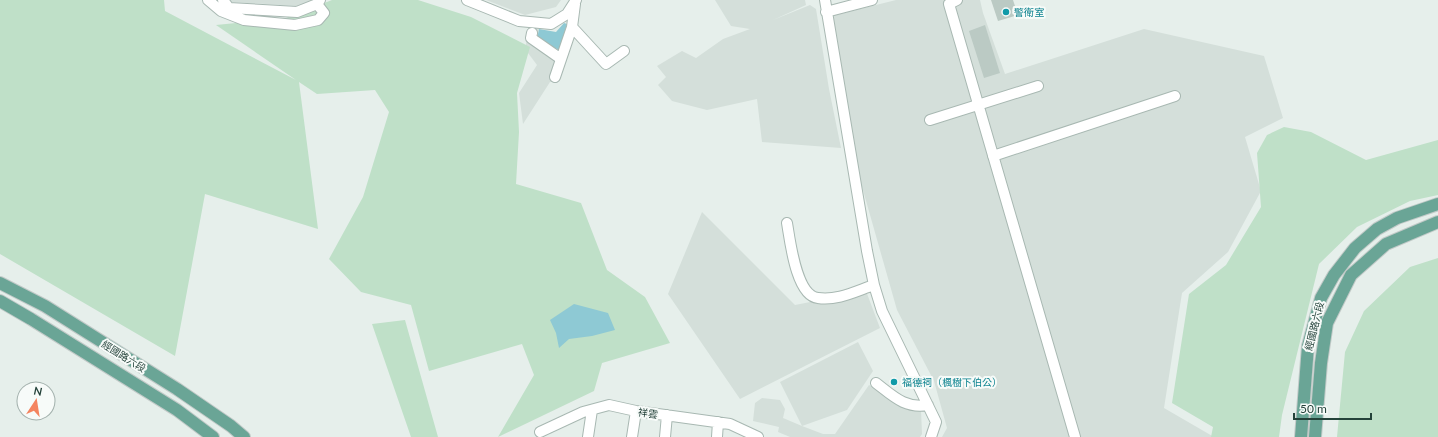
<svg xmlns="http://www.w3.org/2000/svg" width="1438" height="437" viewBox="0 0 1438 437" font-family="Lato,'Noto Sans TC',sans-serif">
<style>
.built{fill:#d4dfda}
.green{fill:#bfe0c8}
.water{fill:#8ec9d4}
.building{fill:#bbcac4}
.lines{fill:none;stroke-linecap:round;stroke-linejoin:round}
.minor-casing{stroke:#a8b8b2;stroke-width:12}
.major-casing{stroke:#c2cac8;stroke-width:14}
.minor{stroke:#fff;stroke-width:10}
.major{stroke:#6aa596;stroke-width:12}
.culture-dot{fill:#0f9aa8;stroke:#f7fbf9;stroke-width:1.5}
.labels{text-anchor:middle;stroke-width:4;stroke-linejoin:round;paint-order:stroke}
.culture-label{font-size:10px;fill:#0d838f;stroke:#f7fbf9;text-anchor:start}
.street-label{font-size:10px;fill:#24423a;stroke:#f7fbf9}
</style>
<rect width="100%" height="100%" fill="#e6efeb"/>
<path class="built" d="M 230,0 L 314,0 L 298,6 L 231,2 Z
M 486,0 L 561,0 L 556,7 L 525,15 Z
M 715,0 L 805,0 L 806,5 L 773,20 L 810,5 L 816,9 L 829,89 L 841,148 L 762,142 L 757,99 L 707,110 L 672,101 L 658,85 L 666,77 L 657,66 L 682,51 L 696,58 L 723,39 L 750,29 L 731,26 Z
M 896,0 L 980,0 L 983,13 L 1005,74 L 1144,29 L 1264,56 L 1283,118 L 1245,137 L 1261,191 L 1228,252 L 1182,293 L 1164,408 L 1214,437 L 942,437 L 947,428 L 934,381 L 897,310 L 855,162 L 832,16 Z
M 529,28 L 539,29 L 537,39 L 566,55 L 558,82 L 550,82 L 523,124 L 519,93 L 537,65 L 525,49 Z
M 702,212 L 795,305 L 866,291 L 880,328 L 740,399 L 668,294 Z
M 858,342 L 873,371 L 847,410 L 802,426 L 823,434 L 835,434 L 869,385 L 903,407 L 921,410 L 922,434 L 920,437 L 790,437 L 778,432 L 779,427 L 753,421 L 755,403 L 762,398 L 780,400 L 785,409 L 783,418 L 802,426 L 780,382 Z"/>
<path class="green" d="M 0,0 L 164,0 L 165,11 L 296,80 L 216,25 L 286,18 L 332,0 L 418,0 L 471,17 L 530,47 L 517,93 L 519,132 L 516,184 L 581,203 L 607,270 L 645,297 L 670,343 L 602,363 L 594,391 L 498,437 L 534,375 L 522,344 L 429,371 L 411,305 L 361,292 L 329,259 L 363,197 L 389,112 L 375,90 L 317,94 L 299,82 L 318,229 L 205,194 L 175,356 L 0,254 Z
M 1284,127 L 1311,132 L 1366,160 L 1438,140 L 1438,195 L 1410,201 L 1357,227 L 1319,264 L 1282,415 L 1279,437 L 1211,437 L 1213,427 L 1172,403 L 1189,294 L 1226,265 L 1261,207 L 1257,153 L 1267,135 Z
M 1438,258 L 1438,437 L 1337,437 L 1345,352 L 1364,311 L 1410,267 Z
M 405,320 L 438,437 L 411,437 L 372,324 Z"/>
<path class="water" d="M 564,23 L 567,24 L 559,50 L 537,39 L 539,29 L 556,32 Z
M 574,304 L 608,313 L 615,330 L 592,336 L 569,339 L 559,348 L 556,333 L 550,320 Z"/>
<path class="building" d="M 991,0 L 1013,0 L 1018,15 L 998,21 Z
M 985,25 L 1000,73 L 984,78 L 969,31 Z"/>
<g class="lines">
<defs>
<path id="minor" d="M 208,0 L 221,11 L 244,20 L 295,25 L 318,20 L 324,13 L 317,4
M 223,0 L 229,8 L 297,12 L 317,4 L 320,0
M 467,0 L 519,21 L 551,24 L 567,14 L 576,0
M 825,0 L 867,251 L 874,285 L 882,311 L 936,422 L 931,437
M 957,0 L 949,4 L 1075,437
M 575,4 L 572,27 L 606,64 L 624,51
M 826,12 L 872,0
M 532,33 L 531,38 L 561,59
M 555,77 L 572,27
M 930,120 L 1038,86
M 993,156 L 1175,96
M 787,223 C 790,240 796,296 818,298 C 837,301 856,291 874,285
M 876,383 C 893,396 905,409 928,405
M 540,432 L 583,412 L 609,405 L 636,411 L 730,424 L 758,437
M 588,437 L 592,410
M 632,437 L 636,411
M 665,437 L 667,415
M 717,437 L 718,422"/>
<path id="major" d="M 0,283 L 45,306 L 177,389 L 231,426 L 244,437
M 0,301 L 31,319 L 177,410 L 213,437
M 1301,437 L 1308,346 L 1321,298 L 1334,275 L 1355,248 L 1377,229 L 1397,218 L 1438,204
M 1315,437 L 1321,363 L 1327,323 L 1351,275 L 1386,244 L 1438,222"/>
</defs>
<use href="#minor" class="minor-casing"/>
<use href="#major" class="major-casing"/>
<use href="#minor" class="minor"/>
<use href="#major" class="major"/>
</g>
<g class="culture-dot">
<circle cx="1006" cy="12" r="4"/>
<circle cx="894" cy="382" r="4"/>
</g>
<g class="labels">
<g class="culture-label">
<text x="1014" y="16">警衛室</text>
<text x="902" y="386">福德祠（楓樹下伯公）</text>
</g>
<g class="street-label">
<text transform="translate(1314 326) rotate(-76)" y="4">經國路六段</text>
<text transform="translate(124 356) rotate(32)" y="4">經國路六段</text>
<text transform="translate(648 413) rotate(8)" y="4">祥雲</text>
</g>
</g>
<g transform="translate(36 401) rotate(12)"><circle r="19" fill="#f7fbf9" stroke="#a3b1ad"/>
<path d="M0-3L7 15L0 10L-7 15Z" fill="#f4845f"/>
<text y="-6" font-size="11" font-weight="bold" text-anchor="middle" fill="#24423a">N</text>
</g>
<path d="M1294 413v6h77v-6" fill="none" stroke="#24423a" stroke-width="2"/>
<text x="1300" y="413" font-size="12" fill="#24423a" stroke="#f7fbf9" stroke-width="3" paint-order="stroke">50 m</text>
</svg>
